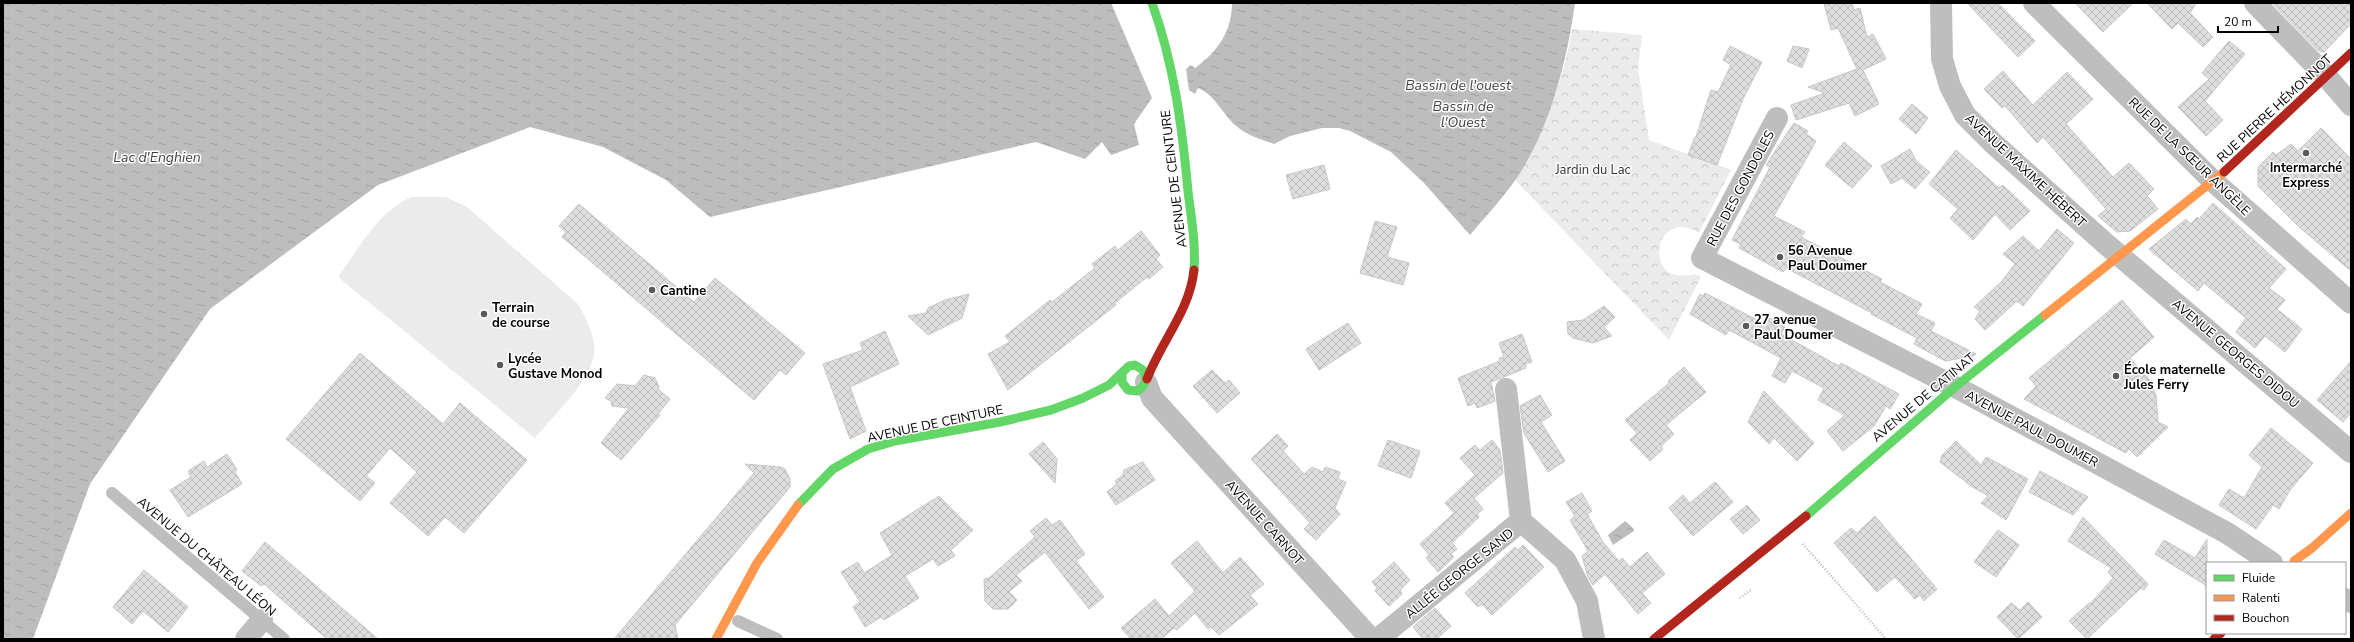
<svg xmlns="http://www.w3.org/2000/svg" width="2354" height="642" viewBox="0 0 2354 642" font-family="'Nunito Sans',sans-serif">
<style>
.grass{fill:#ebebeb}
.park{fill:url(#park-crowns)}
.water{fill:url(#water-ripples)}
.building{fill:url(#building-cross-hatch);stroke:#c6c6c6}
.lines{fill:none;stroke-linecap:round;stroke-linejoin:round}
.path{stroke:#b9b9b9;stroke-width:2.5;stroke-dasharray:1 2;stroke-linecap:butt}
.lane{stroke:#bebebe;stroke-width:12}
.street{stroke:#bebebe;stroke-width:22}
.fast{stroke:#63d668;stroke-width:9}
.slow{stroke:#ff974d;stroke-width:9}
.jam{stroke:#b3261e;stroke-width:9}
.poi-dot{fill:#595959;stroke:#fff;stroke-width:1.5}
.labels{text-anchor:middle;stroke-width:3;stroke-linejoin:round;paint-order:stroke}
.street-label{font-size:13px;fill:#000;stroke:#fff}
.poi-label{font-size:13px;font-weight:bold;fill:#000;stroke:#fff;text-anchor:start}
.park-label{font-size:13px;fill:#313131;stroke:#fff}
.water-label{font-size:14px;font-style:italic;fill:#424242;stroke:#fff}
</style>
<defs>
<pattern id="park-crowns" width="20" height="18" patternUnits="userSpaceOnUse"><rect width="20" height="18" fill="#ebebeb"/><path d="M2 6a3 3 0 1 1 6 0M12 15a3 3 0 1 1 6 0" fill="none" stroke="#c8c8c8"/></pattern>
<pattern id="water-ripples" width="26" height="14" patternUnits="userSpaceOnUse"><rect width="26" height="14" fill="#bdbdbd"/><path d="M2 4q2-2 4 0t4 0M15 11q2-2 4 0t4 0" fill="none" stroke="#a1a1a1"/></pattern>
<pattern id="building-cross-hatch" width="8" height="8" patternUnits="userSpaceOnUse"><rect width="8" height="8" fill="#dedede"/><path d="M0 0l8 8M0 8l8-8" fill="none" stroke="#bdbdbd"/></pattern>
</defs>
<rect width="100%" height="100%" fill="#fff"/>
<path class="grass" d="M 411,197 L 446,197 L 467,207 L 579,305 C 586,319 597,339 594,355 C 589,383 552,417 535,438 L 338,277 C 359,248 378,212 411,197 Z"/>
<path class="park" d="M 1572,29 L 1642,35 L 1638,68 L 1649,140 L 1731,170 L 1699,233 C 1654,204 1640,289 1695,274 L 1701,277 L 1669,340 L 1515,180 C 1542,136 1564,81 1572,29 Z"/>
<path class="water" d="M 3,3 L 1111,3 L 1152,98 L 1134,124 L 1139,145 L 1111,155 L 1102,142 L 1085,159 L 1036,142 L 710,217 L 666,180 L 603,147 L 530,127 L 378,185 L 210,309 L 90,484 L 33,639 L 3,639 Z
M 1232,3 L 1575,3 C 1567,61 1550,129 1516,179 C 1503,198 1485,217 1470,235 L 1424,183 L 1391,152 L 1350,131 L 1339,128 L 1322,128 L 1290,136 L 1274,144 C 1260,139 1246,135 1235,125 C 1221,112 1216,96 1198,88 L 1195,94 L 1189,90 L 1186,69 L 1191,65 L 1195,68 C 1217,52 1232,32 1232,3 Z
M 1625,521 L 1633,528 L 1634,531 L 1613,545 L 1608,535 Z"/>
<path class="building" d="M 1824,3 L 1852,3 L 1854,10 L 1860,8 L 1867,37 L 1873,34 L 1886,59 L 1863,70 L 1879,104 L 1855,116 L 1849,103 L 1796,120 L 1791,105 L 1825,93 L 1808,87 L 1857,69 L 1838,28 L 1831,30 Z
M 1967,3 L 1998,3 L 2035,41 L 2018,57 Z
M 2075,3 L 2133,3 L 2103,32 Z
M 2147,3 L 2196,3 L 2190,13 L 2213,37 L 2203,47 L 2178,23 L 2172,29 Z
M 2272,3 L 2351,3 L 2351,24 L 2324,52 L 2319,51 Z
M 2229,41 L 2245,54 L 2205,101 L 2223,120 L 2206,136 L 2178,107 L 2209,79 L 2202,73 Z
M 1730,46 L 1762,62 L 1743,99 L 1717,165 L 1688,155 L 1695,137 L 1696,137 L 1711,90 L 1718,92 L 1731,65 L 1723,60 Z
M 1793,46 L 1809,49 L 1802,68 L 1787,61 Z
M 2003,71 L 2033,105 L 2067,72 L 2093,99 L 2066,124 L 2113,177 L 2129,163 L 2154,189 L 2147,196 L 2158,209 L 2130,231 L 2117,232 L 2098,216 L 2106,209 L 2043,137 L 2037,143 L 2005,106 L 2002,108 L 1984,89 Z
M 1912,104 L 1928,118 L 1916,134 L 1899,119 Z
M 1794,123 L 1808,131 L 1806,134 L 1816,141 L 1774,216 L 1805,232 L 1801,237 L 1882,279 L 1880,282 L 1922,304 L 1916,314 L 1935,323 L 1931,331 L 1976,354 L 1973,356 L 1945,361 L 1914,344 L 1917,338 L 1871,314 L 1872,313 L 1786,268 L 1783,272 L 1739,248 L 1741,244 L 1732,240 L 1770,167 L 1766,165 Z
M 2321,128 L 2351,159 L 2351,271 L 2298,226 L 2258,186 L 2258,167 L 2273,152 L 2276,155 L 2291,144 L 2298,151 Z
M 1844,142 L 1872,166 L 1852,188 L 1825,165 Z
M 1910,149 L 1917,162 L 1930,172 L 1915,189 L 1902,178 L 1891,184 L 1881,166 Z
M 1956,150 L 1999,188 L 2003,185 L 2030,211 L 2010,230 L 1995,214 L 1973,240 L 1950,218 L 1958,209 L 1929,184 Z
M 1324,165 L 1330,189 L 1293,199 L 1286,175 Z
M 2213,203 L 2286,269 L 2269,288 L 2285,300 L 2277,309 L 2302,329 L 2285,352 L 2265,336 L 2255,348 L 2236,332 L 2246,318 L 2204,283 L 2198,291 L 2149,249 L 2186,219 L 2191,224 L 2197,217 L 2199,219 Z
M 579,204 L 694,302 L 715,278 L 805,353 L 786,375 L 780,370 L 754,400 L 562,237 L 566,232 L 559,226 Z
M 1375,221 L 1397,227 L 1387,257 L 1409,263 L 1403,285 L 1360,273 Z
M 2057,229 L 2074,243 L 2023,306 L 2017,301 L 1985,330 L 1975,319 L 1980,311 L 1974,307 L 2001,282 L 2015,264 L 2003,254 L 2023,236 L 2039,251 Z
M 1141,231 L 1160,255 L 1156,259 L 1163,267 L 1149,279 L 1147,277 L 1115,303 L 1116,305 L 1008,390 L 988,354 L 1010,342 L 1005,336 L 1050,300 L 1052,302 L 1095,268 L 1092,264 L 1115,246 L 1118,250 Z
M 1705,293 L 1763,323 L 1766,316 L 1785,327 L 1781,334 L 1839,366 L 1841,363 L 1899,394 L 1890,409 L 1886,406 L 1874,426 L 1843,451 L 1827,431 L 1845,415 L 1818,400 L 1824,388 L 1792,371 L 1785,383 L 1772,376 L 1781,358 L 1729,330 L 1726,335 L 1690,314 L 1700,294 L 1703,296 Z
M 969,294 L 962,318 L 928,335 L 908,316 L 926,313 L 928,308 L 945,300 Z
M 2122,300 L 2154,337 L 2130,358 L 2148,378 L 2156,395 L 2158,422 L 2168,427 L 2137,457 L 2129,449 L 2126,453 L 2024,399 L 2036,386 L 2029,378 Z
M 1604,306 L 1615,317 L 1604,327 L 1612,336 L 1593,343 L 1573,338 L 1568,334 L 1567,322 L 1583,320 Z
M 1348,323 L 1361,343 L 1319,370 L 1306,349 Z
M 885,331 L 899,364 L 850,387 L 866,431 L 850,439 L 823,364 L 863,350 L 860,343 Z
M 1522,334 L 1532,362 L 1525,364 L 1526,368 L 1491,382 L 1495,401 L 1477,408 L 1475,403 L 1468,406 L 1458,378 L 1500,361 L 1499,358 L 1504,357 L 1499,343 Z
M 360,353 L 443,424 L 460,403 L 527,460 L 464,533 L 445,517 L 428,536 L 390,503 L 417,472 L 390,448 L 366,476 L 375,483 L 360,501 L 286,439 Z
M 2351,361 L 2351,413 L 2343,422 L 2317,400 Z
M 1684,367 L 1706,392 L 1666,425 L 1674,434 L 1661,446 L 1663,449 L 1650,461 L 1630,440 L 1637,433 L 1625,420 L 1668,384 L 1669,380 Z
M 1212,370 L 1225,383 L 1229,380 L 1240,393 L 1217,413 L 1193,386 Z
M 644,375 L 655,378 L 659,387 L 658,389 L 670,399 L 658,414 L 660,415 L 621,460 L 601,443 L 629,408 L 612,406 L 611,401 L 605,398 L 617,384 L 635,386 Z
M 1764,391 L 1814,443 L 1797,461 L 1774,438 L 1769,444 L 1748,422 Z
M 1540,395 L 1552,415 L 1541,422 L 1565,461 L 1548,472 L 1524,433 L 1520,406 Z
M 2271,428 L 2313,463 L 2290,490 L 2279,509 L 2273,505 L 2256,529 L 2219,505 L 2229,489 L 2244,498 L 2262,467 L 2249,455 Z
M 1277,434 L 1288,446 L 1283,451 L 1304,474 L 1312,467 L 1323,472 L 1325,467 L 1340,472 L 1338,479 L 1346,482 L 1335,508 L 1340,514 L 1316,540 L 1304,529 L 1310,523 L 1251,459 Z
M 1388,440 L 1420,451 L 1411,478 L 1378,466 Z
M 1492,440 L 1500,450 L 1503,473 L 1474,498 L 1483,509 L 1477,514 L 1479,517 L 1452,543 L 1457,549 L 1451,554 L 1454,557 L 1438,572 L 1426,558 L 1429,555 L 1420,544 L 1454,513 L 1445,503 L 1475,475 L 1460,458 L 1475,445 L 1480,450 Z
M 1956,441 L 1981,465 L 1986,457 L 2028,479 L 2006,520 L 1981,503 L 1988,496 L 1971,486 L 1940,462 L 1942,455 Z
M 1043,442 L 1057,459 L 1055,483 L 1029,454 Z
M 227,454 L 237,470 L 235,472 L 242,484 L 188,517 L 170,490 L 191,477 L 188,471 L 204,461 L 207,467 Z
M 1143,462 L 1155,480 L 1116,505 L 1107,492 L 1117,484 L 1115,481 L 1123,475 L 1124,470 Z
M 745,464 L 781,467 L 785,469 L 790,479 L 790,487 L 675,625 L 678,639 L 614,639 L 754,473 Z
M 2040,471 L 2088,497 L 2073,515 L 2029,492 Z
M 1715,482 L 1733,502 L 1693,536 L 1669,508 L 1683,495 L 1690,503 Z
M 1582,493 L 1592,511 L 1587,514 L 1603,542 L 1619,561 L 1622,558 L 1630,567 L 1647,552 L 1665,574 L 1642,593 L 1651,603 L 1638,614 L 1605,574 L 1593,585 L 1588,577 L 1582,556 L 1588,551 L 1570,520 L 1575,516 L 1566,502 Z
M 939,496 L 973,530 L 951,550 L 955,556 L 938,566 L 933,559 L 905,576 L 919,598 L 884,620 L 881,617 L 865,627 L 853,607 L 860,602 L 841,572 L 858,562 L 864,573 L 892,555 L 880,533 Z
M 1747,505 L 1760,520 L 1743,534 L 1730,519 Z
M 1875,516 L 1937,589 L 1924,601 L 1920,595 L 1915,599 L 1895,577 L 1877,592 L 1834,543 L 1851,528 L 1857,533 Z
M 2083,517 L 2148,584 L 2144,590 L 2141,588 L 2087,639 L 2069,621 L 2089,603 L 2090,604 L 2113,578 L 2108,572 L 2111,568 L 2068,541 Z
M 1046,518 L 1052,525 L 1060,520 L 1085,554 L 1076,561 L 1104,597 L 1089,609 L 1045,552 L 1016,575 L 1022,581 L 1009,592 L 1017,600 L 1008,609 L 993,609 L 985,601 L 984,579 L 989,578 L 1035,537 L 1030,531 Z
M 1998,530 L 2019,545 L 1996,577 L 1974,562 Z
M 2207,539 L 2207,586 L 2155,554 L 2164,540 L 2195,558 Z
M 1197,541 L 1223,573 L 1240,557 L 1264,584 L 1250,595 L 1258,604 L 1219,635 L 1211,627 L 1208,629 L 1195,613 L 1177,630 L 1174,628 L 1161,639 L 1131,639 L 1121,628 L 1155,599 L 1169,616 L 1195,591 L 1171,563 Z
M 265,542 L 378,639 L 327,639 L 264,584 L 261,586 L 242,571 Z
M 1523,545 L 1544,567 L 1492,615 L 1482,604 L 1478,607 L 1465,593 L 1515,547 L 1518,550 Z
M 1394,562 L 1410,580 L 1400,590 L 1402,594 L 1389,606 L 1375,591 L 1377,588 L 1372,582 Z
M 144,570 L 188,607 L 168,632 L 143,611 L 132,624 L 113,607 Z
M 2028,602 L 2042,617 L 2018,639 L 1997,617 L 2011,603 L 2020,610 Z
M 1435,608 L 1451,626 L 1437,639 L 1423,639 L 1413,627 Z"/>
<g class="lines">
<path class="path" d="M 1098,118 L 1117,153
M 1803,544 L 1886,639
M 1740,598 L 1751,590"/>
<path class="lane" d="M 112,493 L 284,639
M 738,621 L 777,639"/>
<path class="street" d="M 1941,3 L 1942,59 L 1950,86 L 1965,115 L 1994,144 L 2107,245 L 2351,452
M 2034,3 L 2213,181 L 2351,303
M 2255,3 L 2326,76 L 2351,105
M 1777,118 L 1702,258 L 1965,392 L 2227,533 L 2272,563
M 1146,382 L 1152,398 L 1371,639
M 1506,389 L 1521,521
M 2345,599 L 2351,602
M 246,639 L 262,620
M 1378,639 L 1521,521 L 1565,560 L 1587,601 L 1594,639"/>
<path class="fast" d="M 1152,3 C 1174,64 1182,126 1188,191 C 1191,217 1196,243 1194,270
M 798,505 L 833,469 L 868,449 L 895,441 L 1000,422 L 1051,410 L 1083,398 L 1109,385 L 1129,366 L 1135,365 L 1143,370 C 1148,379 1146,386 1137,391 L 1128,390 L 1122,382 L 1122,373
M 1806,516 L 1955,387 L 2045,315"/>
<path class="slow" d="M 2045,315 L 2224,172
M 2294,561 L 2312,548 L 2351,513
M 716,639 L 757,563 L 798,505"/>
<path class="jam" d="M 2224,172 L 2351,53
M 1147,379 C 1161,342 1190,310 1194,270
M 1654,639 L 1806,516
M 2214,639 L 2221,633"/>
</g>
<g class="poi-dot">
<circle cx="2306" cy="153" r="4"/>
<circle cx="1780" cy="257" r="4"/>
<circle cx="652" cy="290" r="4"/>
<circle cx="484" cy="314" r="4"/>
<circle cx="1746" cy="326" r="4"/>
<circle cx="500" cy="365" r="4"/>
<circle cx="2116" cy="376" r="4"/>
</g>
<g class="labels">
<g class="street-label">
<text transform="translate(2274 108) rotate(-43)" y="5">RUE PIERRE HÉMONNOT</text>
<text transform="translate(2190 156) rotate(44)" y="5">RUE DE LA SŒUR ANGÈLE</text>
<text transform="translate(2026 170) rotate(43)" y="5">AVENUE MAXIME HÉBERT</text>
<text transform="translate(1173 179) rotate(-97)" y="5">AVENUE DE CEINTURE</text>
<text transform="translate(1740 188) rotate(-62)" y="5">RUE DES GONDOLES</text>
<text transform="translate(2236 353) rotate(40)" y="5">AVENUE GEORGES DIDOU</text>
<text transform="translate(1923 397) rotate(-40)" y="5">AVENUE DE CATINAT</text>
<text transform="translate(935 423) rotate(-12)" y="5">AVENUE DE CEINTURE</text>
<text transform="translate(2032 428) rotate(28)" y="5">AVENUE PAUL DOUMER</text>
<text transform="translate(1265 522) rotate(48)" y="5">AVENUE CARNOT</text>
<text transform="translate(207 556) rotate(40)" y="5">AVENUE DU CHÂTEAU LÉON</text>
<text transform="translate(1459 573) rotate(-39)" y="5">ALLÉE GEORGE SAND</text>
</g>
<g class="poi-label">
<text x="2306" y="172" text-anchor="middle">Intermarché<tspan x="2306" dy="15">Express</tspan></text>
<text x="1788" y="255">56 Avenue<tspan x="1788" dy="15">Paul Doumer</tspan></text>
<text x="660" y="295">Cantine</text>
<text x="492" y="312">Terrain<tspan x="492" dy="15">de course</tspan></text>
<text x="1754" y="324">27 avenue<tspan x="1754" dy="15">Paul Doumer</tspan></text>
<text x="508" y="363">Lycée<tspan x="508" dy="15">Gustave Monod</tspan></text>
<text x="2124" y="374">École maternelle<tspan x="2124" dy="15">Jules Ferry</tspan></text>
</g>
<g class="park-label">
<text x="1593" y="174">Jardin du Lac</text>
</g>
<g class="water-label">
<text x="1458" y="90">Bassin de l'ouest</text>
<text x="1463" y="111">Bassin de<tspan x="1463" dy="16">l'Ouest</tspan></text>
<text x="157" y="162">Lac d'Enghien</text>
</g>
</g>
<rect width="2354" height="642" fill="none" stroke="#000000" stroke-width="8"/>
<rect x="2206" y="562" width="140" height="72" fill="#ffffff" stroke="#999999"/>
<rect x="2214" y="575" width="20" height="6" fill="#63d668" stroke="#999999"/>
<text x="2242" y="582" font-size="12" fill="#000000">Fluide</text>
<rect x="2214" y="595" width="20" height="6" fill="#ff974d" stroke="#999999"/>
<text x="2242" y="602" font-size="12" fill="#000000">Ralenti</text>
<rect x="2214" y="615" width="20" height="6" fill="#b3261e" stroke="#999999"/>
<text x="2242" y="622" font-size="12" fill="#000000">Bouchon</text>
<path d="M2218 26v6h60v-6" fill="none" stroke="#000000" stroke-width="2"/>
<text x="2224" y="26" font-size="12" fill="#000000" stroke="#ffffff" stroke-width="3" paint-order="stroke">20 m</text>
</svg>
